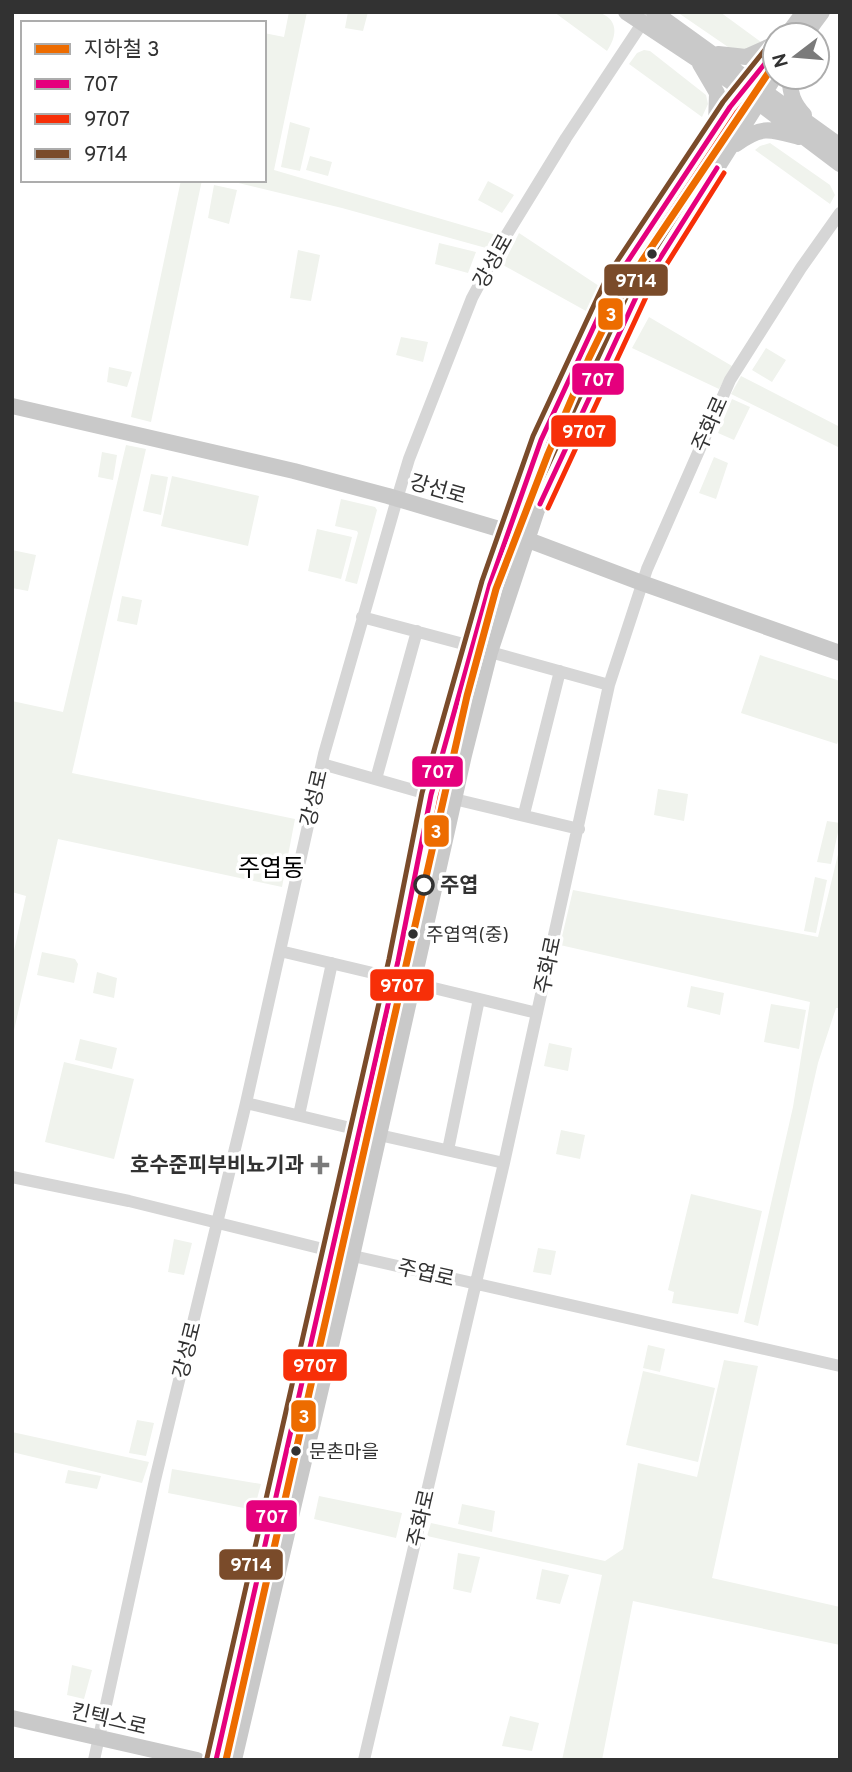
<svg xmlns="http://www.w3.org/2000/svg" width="852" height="1772" viewBox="0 0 852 1772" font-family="Overpass,'Noto Sans KR',sans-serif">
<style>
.green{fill:#f0f3ed}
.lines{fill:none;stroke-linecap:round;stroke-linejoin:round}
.minor{stroke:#d6d6d6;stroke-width:12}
.major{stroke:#c9c9c9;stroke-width:16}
.bus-1-casing{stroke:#fff;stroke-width:10}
.bus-2-casing{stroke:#fff;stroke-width:10}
.bus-3-casing{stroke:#fff;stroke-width:10}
.bus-1{stroke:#e5007d;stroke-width:5}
.bus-2{stroke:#f72f08;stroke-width:5}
.bus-3{stroke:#7a4b2a;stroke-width:5}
.metro-1-casing{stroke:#fff;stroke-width:12}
.metro-1{stroke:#ed6c00;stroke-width:7}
.bus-dot{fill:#323232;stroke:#fff;stroke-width:2.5}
.stop-dot{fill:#fff;stroke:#323232;stroke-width:3.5}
.poi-dot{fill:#7a7a7a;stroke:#fff;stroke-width:2.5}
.labels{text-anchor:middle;stroke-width:7;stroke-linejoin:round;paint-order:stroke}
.bus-label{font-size:19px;fill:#323232;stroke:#fff;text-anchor:start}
.street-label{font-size:21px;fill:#323232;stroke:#fff}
.stop-label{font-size:21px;font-weight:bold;fill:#323232;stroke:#fff;text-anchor:start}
.poi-label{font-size:21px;font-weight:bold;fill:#323232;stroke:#fff;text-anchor:end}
.quarter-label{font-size:24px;fill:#000;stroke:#fff}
.line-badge{stroke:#fff;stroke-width:2.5}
.badge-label{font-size:19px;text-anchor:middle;font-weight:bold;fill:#fff}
</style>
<rect width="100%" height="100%" fill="#fff"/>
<path class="green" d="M 289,12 L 307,12 L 274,170 L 496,235 L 486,248 L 342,208 L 226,180 L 264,180 L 264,33 L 284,37 Z
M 348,12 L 368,12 L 363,31 L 345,28 Z
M 554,12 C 565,12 591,9 600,13 C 620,20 616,38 607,51 Z
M 677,12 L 720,12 L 761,42 L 751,50 L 731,49 Z
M 644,50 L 650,51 L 706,95 L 708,104 L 702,117 L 629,64 L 637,53 Z
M 290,122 L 310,128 L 300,171 L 281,167 Z
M 770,143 L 830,185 L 835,195 L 830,204 L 755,150 L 760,146 Z
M 310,156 L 332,162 L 328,176 L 306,170 Z
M 181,180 L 202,180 L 151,422 L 131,417 Z
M 488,181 L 514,195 L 502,213 L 478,200 Z
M 214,185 L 237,190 L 229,224 L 208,218 Z
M 519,233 L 599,286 L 586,311 L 503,265 Z
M 439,243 L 476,252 L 468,273 L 435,264 Z
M 298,250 L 320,255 L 311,301 L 290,298 Z
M 649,317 L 732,366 L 719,389 L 632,348 Z
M 401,337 L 428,342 L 423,362 L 396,355 Z
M 766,348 L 786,360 L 772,382 L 752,370 Z
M 109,367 L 132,372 L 127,387 L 107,382 Z
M 741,376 L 840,427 L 840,448 L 731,394 Z
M 732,399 L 750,407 L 734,440 L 718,433 Z
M 126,445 L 146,449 L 72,773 L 295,819 L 282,887 L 58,839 L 12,1039 L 12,960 L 26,896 L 12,892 L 12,701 L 63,712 Z
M 102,452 L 117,455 L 113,480 L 98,477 Z
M 714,457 L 728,463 L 716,499 L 699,493 Z
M 151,474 L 168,477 L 161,515 L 143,511 Z
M 172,476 L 259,496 L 248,546 L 161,526 Z
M 341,499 L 375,507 L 377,510 L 357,584 L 345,581 L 358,533 L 357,531 L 335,526 Z
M 317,529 L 352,537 L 341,579 L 308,571 Z
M 12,550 L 36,555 L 28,591 L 12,588 Z
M 122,596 L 142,600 L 137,625 L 117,621 Z
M 760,655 L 840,681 L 840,736 L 837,744 L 741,713 Z
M 658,789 L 688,794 L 684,821 L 654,815 Z
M 827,821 L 840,823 L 831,864 L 817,862 Z
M 840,846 L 840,1008 L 836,1008 L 818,1063 L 758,1326 L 744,1322 L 793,1107 L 810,1002 L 560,945 L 573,890 L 818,937 Z
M 815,877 L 827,880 L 816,933 L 804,931 Z
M 42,952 L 75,959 L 78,964 L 74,983 L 37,975 Z
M 97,972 L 117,978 L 114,998 L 93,993 Z
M 691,986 L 724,993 L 720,1015 L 687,1007 Z
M 771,1004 L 806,1010 L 799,1049 L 764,1042 Z
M 80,1039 L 117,1048 L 112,1069 L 75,1060 Z
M 549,1043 L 572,1048 L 568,1071 L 544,1066 Z
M 64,1062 L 134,1079 L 114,1159 L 45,1142 Z
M 561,1130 L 585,1135 L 580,1159 L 556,1154 Z
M 691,1194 L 762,1211 L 738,1314 L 672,1303 L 674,1292 L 668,1290 Z
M 174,1239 L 192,1243 L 184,1275 L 168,1272 Z
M 538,1248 L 556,1251 L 551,1275 L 533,1272 Z
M 648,1345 L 665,1349 L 660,1372 L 643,1368 Z
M 724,1360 L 758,1366 L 712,1578 L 840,1607 L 840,1645 L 633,1601 L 602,1760 L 562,1760 L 602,1575 L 427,1536 L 431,1523 L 605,1561 L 623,1549 L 638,1463 L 697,1477 Z
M 643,1371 L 715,1388 L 698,1462 L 626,1445 Z
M 137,1420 L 154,1423 L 146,1456 L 129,1453 Z
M 12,1432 L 149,1462 L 142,1483 L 12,1452 Z
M 172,1469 L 261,1484 L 254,1510 L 168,1493 Z
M 68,1470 L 101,1476 L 97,1489 L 65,1483 Z
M 319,1496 L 402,1513 L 396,1538 L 314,1519 Z
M 462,1504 L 495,1511 L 492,1532 L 458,1524 Z
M 458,1553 L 480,1557 L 471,1593 L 453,1589 Z
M 542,1569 L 569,1575 L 560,1604 L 536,1599 Z
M 72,1665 L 92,1670 L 84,1699 L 67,1695 Z
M 510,1716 L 539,1723 L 532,1751 L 502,1746 Z"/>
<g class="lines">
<path class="minor" d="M 362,617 L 471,646
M 490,652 L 609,685
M 322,764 L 431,795
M 376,779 L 417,631
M 454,799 L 579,829
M 524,814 L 560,671
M 280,951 L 394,978
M 413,983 L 537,1013
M 246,1103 L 359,1130
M 299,1115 L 332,963
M 379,1135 L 504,1163
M 448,1150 L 479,999
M 12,1177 L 129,1201 L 331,1251 L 840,1366
M 94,1760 L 155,1480 L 246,1103 L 324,754 L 397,499 L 409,459 L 472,298 L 501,244 L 566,138 L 647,16
M 364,1760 L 504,1163 L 609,685 L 647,569 L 730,380 L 801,268 L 840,213"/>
<path class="major" d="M 626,12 L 730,81 L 840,164
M 654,12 L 840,146
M 787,35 L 804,12
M 805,35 L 822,12
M 718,54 L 746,57 L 775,44
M 700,64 L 717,93 L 716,125
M 790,77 C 789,93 794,104 804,115
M 736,144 C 762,125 770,129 799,137
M 12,406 L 294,471 L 388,496 L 499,529 L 642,583 L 840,653
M 12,1718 L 197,1760
M 216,1760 L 398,961 L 431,795 L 490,584 L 541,440 L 616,279 L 730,107 L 775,51
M 234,1760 L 352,1256 L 464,755 L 490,652 L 537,510 L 638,293 L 775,76"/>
<defs>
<path id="bus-1" d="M 540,504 L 638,293 L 717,168
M 216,1760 L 398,961 L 431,795 L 490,584 L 541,440 L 616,279 L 730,107 L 775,51"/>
<path id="bus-2" d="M 548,508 L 646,297 L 724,173
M 225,1760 L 407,963 L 440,797 L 498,587 L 549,443 L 624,283 L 737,112 L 775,65"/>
<path id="bus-3" d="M 532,500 L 630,289 L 710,163
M 207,1758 L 389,959 L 422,793 L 482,581 L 533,436 L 608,275 L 723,102 L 768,46"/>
</defs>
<use href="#bus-1" class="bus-1-casing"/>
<use href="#bus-2" class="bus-2-casing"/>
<use href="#bus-3" class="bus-3-casing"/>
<use href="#bus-1" class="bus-1"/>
<use href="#bus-2" class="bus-2"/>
<use href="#bus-3" class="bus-3"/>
<defs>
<path id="metro-1" d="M 226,1760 L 467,696 L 496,589 L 548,454 L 589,358 L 613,309 L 642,261 L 775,63"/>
</defs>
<use href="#metro-1" class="metro-1-casing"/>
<use href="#metro-1" class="metro-1"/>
</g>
<g class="bus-dot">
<circle cx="652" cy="254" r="6"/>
<circle cx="413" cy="934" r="6"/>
<circle cx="296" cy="1451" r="6"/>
</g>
<circle class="stop-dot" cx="424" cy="885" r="9"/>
<path class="poi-dot" d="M316.5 1154.5h7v7h7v7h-7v7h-7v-7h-7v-7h7z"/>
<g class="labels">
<g class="bus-label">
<text x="426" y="941">주엽역(중)</text>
<text x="309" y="1458">문촌마을</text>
</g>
<g class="street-label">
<text transform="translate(493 261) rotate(-61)" y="7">강성로</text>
<text transform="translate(710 424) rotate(-66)" y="7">주화로</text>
<text transform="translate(438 489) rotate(16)" y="7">강선로</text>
<text transform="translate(314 798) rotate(-77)" y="7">강성로</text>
<text transform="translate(548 965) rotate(-78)" y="7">주화로</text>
<text transform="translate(426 1273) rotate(13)" y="7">주엽로</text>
<text transform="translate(187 1350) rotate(-76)" y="7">강성로</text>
<text transform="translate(421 1518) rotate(-77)" y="7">주화로</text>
<text transform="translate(109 1719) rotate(13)" y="7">킨텍스로</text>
</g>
<g class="stop-label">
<text x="440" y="892">주엽</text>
</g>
<g class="poi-label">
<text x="304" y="1172">호수준피부비뇨기과</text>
</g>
<g class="quarter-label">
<text x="271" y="876">주엽동</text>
</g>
</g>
<g class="line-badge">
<rect x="603" y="263" width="66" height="34" rx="7" fill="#7a4b2a"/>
<rect x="597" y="297" width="27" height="34" rx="7" fill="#ed6c00"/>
<rect x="571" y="362" width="54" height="34" rx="7" fill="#e5007d"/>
<rect x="550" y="414" width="67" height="34" rx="7" fill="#f72f08"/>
<rect x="411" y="755" width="53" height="33" rx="7" fill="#e5007d"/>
<rect x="423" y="814" width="27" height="34" rx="7" fill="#ed6c00"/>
<rect x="369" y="968" width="66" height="34" rx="7" fill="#f72f08"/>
<rect x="282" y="1348" width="66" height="34" rx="7" fill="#f72f08"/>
<rect x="290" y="1399" width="27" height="34" rx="7" fill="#ed6c00"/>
<rect x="245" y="1499" width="53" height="34" rx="7" fill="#e5007d"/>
<rect x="218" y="1548" width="66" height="33" rx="7" fill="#7a4b2a"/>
</g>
<g class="badge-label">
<text x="636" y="287">9714</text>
<text x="611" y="321">3</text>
<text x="598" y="386">707</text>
<text x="584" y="438">9707</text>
<text x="438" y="778">707</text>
<text x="436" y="838">3</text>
<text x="402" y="992">9707</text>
<text x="315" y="1372">9707</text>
<text x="304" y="1423">3</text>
<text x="272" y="1523">707</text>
<text x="251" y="1571">9714</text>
</g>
<rect width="852" height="1772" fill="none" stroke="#323232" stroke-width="28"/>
<rect x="21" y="21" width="245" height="161" fill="#ffffff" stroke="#adadad" stroke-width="2"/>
<rect x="35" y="44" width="35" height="10" fill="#ed6c00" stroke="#adadad" stroke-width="2"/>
<text x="84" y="56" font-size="21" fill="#323232">지하철 3</text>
<rect x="35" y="79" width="35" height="10" fill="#e5007d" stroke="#adadad" stroke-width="2"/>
<text x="84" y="91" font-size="21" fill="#323232">707</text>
<rect x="35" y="114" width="35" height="10" fill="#f72f08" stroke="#adadad" stroke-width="2"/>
<text x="84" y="126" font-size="21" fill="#323232">9707</text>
<rect x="35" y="149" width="35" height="10" fill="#7a4b2a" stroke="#adadad" stroke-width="2"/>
<text x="84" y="161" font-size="21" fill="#323232">9714</text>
<g transform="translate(796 56) rotate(254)"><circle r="33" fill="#ffffff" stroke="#adadad" stroke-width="2"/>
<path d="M0-5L12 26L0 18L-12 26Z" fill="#7a7a7a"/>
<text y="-10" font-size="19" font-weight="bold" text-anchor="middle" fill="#323232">N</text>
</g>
</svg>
